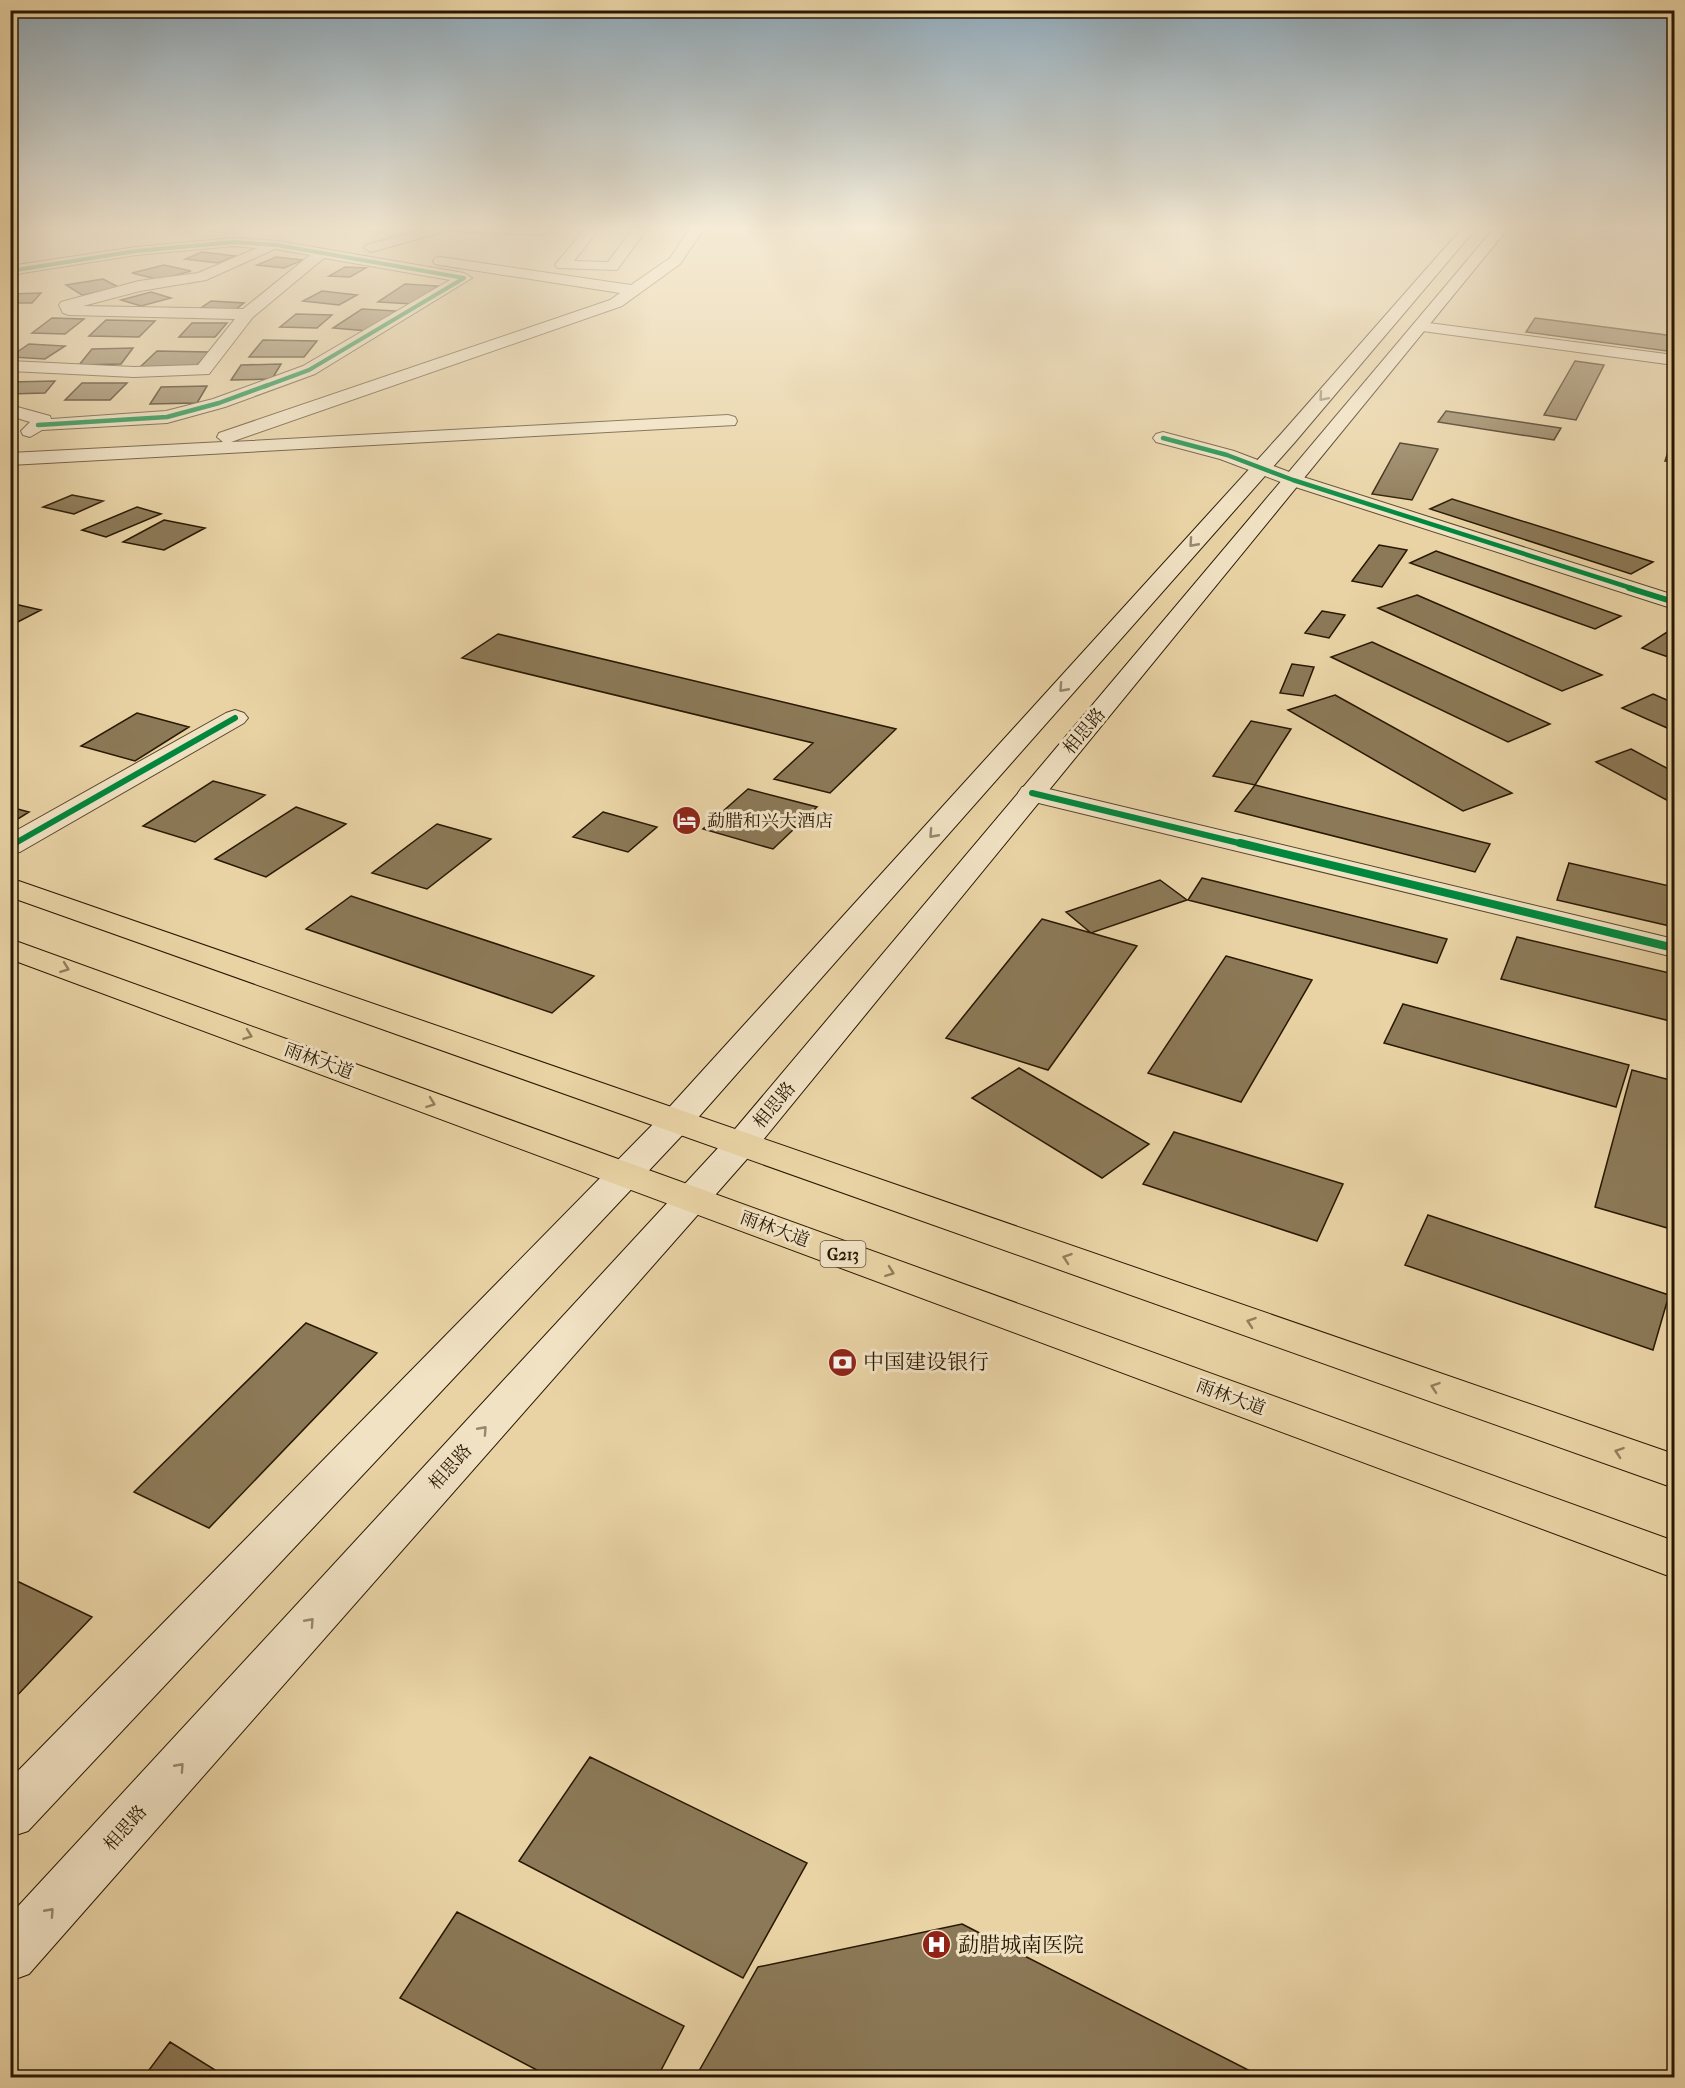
<svg xmlns="http://www.w3.org/2000/svg" width="1685" height="2088" viewBox="0 0 1685 2088" font-family="'IM FELL French Canon','Noto Serif SC',serif">
<style>
.building{fill:#8c7957;stroke:#281802;stroke-width:1.5}
.lines{fill:none;stroke-linecap:round;stroke-linejoin:round}
.minor-casing{stroke:#58472b;stroke-width:2}
.secondary-casing{stroke:#281802;stroke-width:2}
.trunk-casing{stroke:#281802;stroke-width:2}
.minor{fill:#f1e2c4;fill-rule:evenodd}
.secondary{fill:#f1e2c4;fill-rule:evenodd}
.trunk{fill:#e9d3a5;fill-rule:evenodd}
.cycleway-far3-casing{stroke:#f1e2c4;stroke-width:5}
.cycleway-far2-casing{stroke:#f1e2c4;stroke-width:7}
.cycleway-far1-casing{stroke:#f1e2c4;stroke-width:9}
.cycleway-casing{stroke:#f1e2c4;stroke-width:11}
.cycleway-far3{stroke:#00873e;stroke-width:4}
.cycleway-far2{stroke:#00873e;stroke-width:4.5}
.cycleway-far1{stroke:#00873e;stroke-width:6}
.cycleway{stroke:#00873e;stroke-width:8}
.oneway{stroke:#97876d}
.oneway2{stroke:#927f5c}
.labels{text-anchor:middle;stroke-width:6;stroke-linejoin:round;paint-order:stroke}
.shield{fill:#f1e2c4;stroke:#64553c;stroke-width:1.5}
.shield-label{font-size:16px;font-weight:bold;fill:#281802}
.street-label{font-size:18px;fill:#281802;stroke:#f1e2c4}
.poi-label{font-size:18px;fill:#281802;stroke:#f1e2c4;text-anchor:start}
.near-poi-label{font-size:21px;fill:#281802;stroke:#f1e2c4;text-anchor:start}
</style>
<rect width="100%" height="100%" fill="#e9d3a5"/>
<filter id="stains"><feTurbulence type="fractalNoise" baseFrequency=".00333" numOctaves="4"/><feColorMatrix values="0 0 0 0 .2 0 0 0 0 .09 0 0 0 0 .02 0 0 0 .5 -.17"/></filter>
<radialGradient id="worn" r=".72"><stop offset=".6" stop-color="#630" stop-opacity="0"/><stop offset="1" stop-color="#630" stop-opacity=".3"/></radialGradient>
<path class="building" d="M 202,252 L 235,256 L 218,263 L 185,259 Z
M 276,257 L 303,260 L 284,268 L 257,265 Z
M 164,265 L 191,271 L 160,280 L 132,273 Z
M 345,267 L 366,268 L 350,277 L 329,276 Z
M 103,279 L 120,288 L 82,295 L 66,285 Z
M 405,284 L 438,286 L 412,304 L 378,302 Z
M 322,291 L 357,295 L 339,305 L 303,301 Z
M 151,292 L 171,298 L 141,306 L 121,300 Z
M 41,293 L 32,303 L 10,303 L 10,294 Z
M 211,301 L 244,303 L 235,310 L 201,308 Z
M 362,309 L 397,311 L 368,331 L 333,328 Z
M 296,314 L 332,315 L 317,328 L 280,327 Z
M 52,318 L 84,319 L 65,334 L 32,333 Z
M 1535,318 L 1674,336 L 1674,352 L 1526,332 Z
M 106,320 L 155,321 L 139,337 L 89,336 Z
M 192,323 L 227,323 L 215,337 L 179,337 Z
M 263,340 L 317,341 L 304,357 L 249,357 Z
M 29,344 L 65,346 L 45,359 L 10,357 Z
M 133,348 L 121,364 L 79,365 L 92,349 Z
M 157,351 L 210,352 L 193,369 L 139,368 Z
M 1575,361 L 1604,365 L 1576,420 L 1544,415 Z
M 281,364 L 272,379 L 231,380 L 241,365 Z
M 55,381 L 45,393 L 10,394 L 10,382 Z
M 82,383 L 127,383 L 110,400 L 65,400 Z
M 207,386 L 197,403 L 150,404 L 161,387 Z
M 1446,411 L 1561,428 L 1554,440 L 1438,422 Z
M 1674,433 L 1674,462 L 1665,461 Z
M 1400,443 L 1438,449 L 1412,500 L 1372,494 Z
M 72,495 L 103,501 L 74,514 L 43,507 Z
M 1452,499 L 1653,562 L 1631,574 L 1430,509 Z
M 137,507 L 161,514 L 106,537 L 82,530 Z
M 164,520 L 205,528 L 164,550 L 123,542 Z
M 1379,545 L 1407,550 L 1382,587 L 1352,581 Z
M 1436,551 L 1621,616 L 1595,629 L 1410,563 Z
M 1417,595 L 1602,675 L 1562,691 L 1378,608 Z
M 10,603 L 41,610 L 10,626 Z
M 1322,611 L 1345,615 L 1329,638 L 1305,633 Z
M 1667,632 L 1674,635 L 1674,659 L 1642,648 Z
M 498,634 L 896,729 L 830,793 L 774,779 L 813,743 L 462,658 Z
M 1372,642 L 1550,724 L 1508,742 L 1331,657 Z
M 1292,664 L 1314,667 L 1303,696 L 1280,693 Z
M 1653,694 L 1674,703 L 1674,731 L 1622,708 Z
M 1335,695 L 1512,793 L 1463,811 L 1288,710 Z
M 137,713 L 189,727 L 135,761 L 81,746 Z
M 1251,721 L 1291,729 L 1255,785 L 1213,776 Z
M 1631,749 L 1674,772 L 1674,804 L 1596,762 Z
M 213,781 L 265,795 L 195,842 L 143,826 Z
M 1255,785 L 1490,844 L 1475,872 L 1235,811 Z
M 748,789 L 817,807 L 773,849 L 703,829 Z
M 10,807 L 29,812 L 10,824 Z
M 296,807 L 346,824 L 266,877 L 215,859 Z
M 603,812 L 657,827 L 628,852 L 573,837 Z
M 437,824 L 491,839 L 427,889 L 372,873 Z
M 1569,863 L 1674,887 L 1674,927 L 1557,900 Z
M 1202,878 L 1447,939 L 1437,963 L 1188,900 Z
M 1160,880 L 1187,900 L 1091,933 L 1066,912 Z
M 351,896 L 594,976 L 552,1013 L 306,929 Z
M 1042,919 L 1137,946 L 1048,1070 L 946,1038 Z
M 1517,937 L 1674,974 L 1674,1022 L 1501,979 Z
M 1226,956 L 1312,980 L 1241,1102 L 1148,1073 Z
M 1403,1004 L 1629,1065 L 1616,1107 L 1384,1043 Z
M 1019,1068 L 1149,1144 L 1102,1178 L 972,1098 Z
M 1632,1070 L 1674,1081 L 1674,1230 L 1595,1207 Z
M 1174,1132 L 1343,1184 L 1317,1241 L 1143,1184 Z
M 1428,1215 L 1669,1295 L 1653,1350 L 1405,1265 Z
M 306,1323 L 377,1353 L 209,1528 L 134,1492 Z
M 19,1582 L 92,1617 L 10,1703 L 10,1591 Z
M 590,1757 L 807,1863 L 743,1978 L 519,1861 Z
M 457,1912 L 684,2026 L 657,2078 L 552,2078 L 400,1998 Z
M 962,1924 L 1262,2077 L 1262,2078 L 695,2078 L 758,1967 Z
M 170,2042 L 228,2078 L 143,2078 Z"/>
<g class="lines">
<defs>
<path id="minor" d="M 436,226 L 539,227 L 554,226 L 548,234 L 543,235 L 447,231 L 371,252 L 364,248 L 366,245 Z
M 587,226 L 601,226 L 574,261 L 608,262 L 635,226 L 649,226 L 617,270 L 558,268 L 555,265 Z
M 692,226 L 706,226 L 680,264 L 622,306 L 231,442 L 728,415 L 735,417 L 737,421 L 735,425 L 10,465 L 10,453 L 223,442 L 217,437 L 219,433 L 610,300 L 620,293 L 440,265 L 435,264 L 433,261 L 435,258 L 440,257 L 631,285 L 670,258 Z
M 234,238 L 277,241 L 464,273 L 472,278 L 315,374 L 225,407 L 167,423 L 42,430 L 30,437 L 23,435 L 21,431 L 30,422 L 10,416 L 10,405 L 50,416 L 51,419 L 166,411 L 213,399 L 303,366 L 450,280 L 324,258 L 253,317 L 209,374 L 134,377 L 10,371 L 10,361 L 134,367 L 198,365 L 235,319 L 69,315 L 63,313 L 59,305 L 61,302 L 139,281 L 198,273 L 257,248 L 234,246 L 136,255 L 10,275 L 10,266 L 136,247 ZM 275,249 L 310,255 L 243,309 L 83,306 L 140,291 L 206,280 Z
M 1421,322 L 1674,355 L 1674,365 L 1415,330 L 1413,327 L 1415,324 Z
M 1163,432 L 1234,451 L 1300,476 L 1674,595 L 1674,609 L 1286,484 L 1220,459 L 1156,442 L 1153,438 L 1156,434 Z
M 235,710 L 244,713 L 248,718 L 244,723 L 20,852 L 10,854 L 10,834 L 226,713 Z
M 1032,785 L 1674,939 L 1674,957 L 1022,799 L 1018,793 L 1022,787 Z"/>
<path id="secondary" d="M 1464,226 L 1478,226 L 1295,442 L 688,1129 L 28,1831 L 10,1837 L 10,1779 L 664,1113 L 1281,434 Z
M 1496,226 L 1510,226 L 754,1151 L 29,1974 L 10,1981 L 10,1915 L 730,1135 Z"/>
<path id="trunk" d="M 10,878 L 1674,1454 L 1674,1488 L 10,897 Z
M 10,939 L 1674,1541 L 1674,1578 L 10,959 Z"/>
</defs>
<use href="#minor" class="minor-casing"/>
<use href="#secondary" class="secondary-casing"/>
<use href="#trunk" class="trunk-casing"/>
<use href="#minor" class="minor"/>
<use href="#secondary" class="secondary"/>
<use href="#trunk" class="trunk"/>
<defs>
<path id="cycleway-far3" d="M 10,271 L 136,251 L 234,242 L 277,245 L 464,278 L 309,370 L 263,387"/>
<path id="cycleway-far2" d="M 38,425 L 167,417 L 219,403 L 268,385
M 1163,438 L 1227,455 L 1293,480 L 1634,589"/>
<path id="cycleway-far1" d="M 1629,588 L 1674,602
M 1032,793 L 1247,845
M 12,845 L 235,718"/>
<path id="cycleway" d="M 1240,843 L 1674,948
M 10,846 L 15,843"/>
</defs>
<use href="#cycleway-far3" class="cycleway-far3-casing"/>
<use href="#cycleway-far2" class="cycleway-far2-casing"/>
<use href="#cycleway-far1" class="cycleway-far1-casing"/>
<use href="#cycleway" class="cycleway-casing"/>
<use href="#cycleway-far3" class="cycleway-far3"/>
<use href="#cycleway-far2" class="cycleway-far2"/>
<use href="#cycleway-far1" class="cycleway-far1"/>
<use href="#cycleway" class="cycleway"/>
</g>
<defs><path id="oneway-chevron" d="M-2-3.5L2.5 0L-2 3.5" fill="none" stroke-width="1.6" stroke-linecap="round" stroke-linejoin="round" transform="scale(1.5)"/></defs>
<g class="oneway">
<use href="#oneway-chevron" transform="translate(1323 397) rotate(131)"/>
<use href="#oneway-chevron" transform="translate(1193 543) rotate(132)"/>
<use href="#oneway-chevron" transform="translate(1063 688) rotate(132)"/>
<use href="#oneway-chevron" transform="translate(933 834) rotate(132)"/>
<use href="#oneway-chevron" transform="translate(483 1430) rotate(-48)"/>
<use href="#oneway-chevron" transform="translate(310 1622) rotate(-48)"/>
<use href="#oneway-chevron" transform="translate(180 1767) rotate(-48)"/>
<use href="#oneway-chevron" transform="translate(50 1912) rotate(-48)"/>
</g>
<g class="oneway2">
<use href="#oneway-chevron" transform="translate(65 968) rotate(20)"/>
<use href="#oneway-chevron" transform="translate(248 1035) rotate(20)"/>
<use href="#oneway-chevron" transform="translate(431 1103) rotate(20)"/>
<use href="#oneway-chevron" transform="translate(1067 1258) rotate(-161)"/>
<use href="#oneway-chevron" transform="translate(890 1272) rotate(20)"/>
<use href="#oneway-chevron" transform="translate(1251 1322) rotate(-161)"/>
<use href="#oneway-chevron" transform="translate(1435 1387) rotate(-161)"/>
<use href="#oneway-chevron" transform="translate(1619 1452) rotate(-161)"/>
</g>
<linearGradient id="sky" x2="0" y2="1"><stop stop-color="#8ea7b7"/><stop offset="0.44" stop-color="#f5ebd6"/><stop offset="1" stop-color="#f5ebd6" stop-opacity="0"/></linearGradient>
<rect width="1685" height="518" fill="url(#sky)"/>
<defs>
<symbol id="hotel-disc" viewBox="-11 -11 22 22"><circle r="9.5" fill="#8f2418" stroke="#f1e2c4"/><path d="M-6-4.5h1.5V1H6V5H4.5V3h-9V5H-6ZM-4 0a1.8 1.8 0 1 1 3.6 0ZM.5 0V-2.5h3Q6-2.5 6 0Z" fill="#fff"/></symbol>
<symbol id="bank-disc" viewBox="-11 -11 22 22"><circle r="9.5" fill="#8f2418" stroke="#f1e2c4"/><path d="M-6-4H6V4H-6ZM0-2.3a2.3 2.3 0 1 0 0 4.6a2.3 2.3 0 1 0 0-4.6Z" fill="#fff"/></symbol>
<symbol id="hospital-disc" viewBox="-11 -11 22 22"><circle r="9.5" fill="#8f2418" stroke="#f1e2c4"/><path d="M-5-5h3v3.5h4V-5h3V5h-3V1.5h-4V5h-3Z" fill="#fff"/></symbol>
</defs>
<g fill-rule="evenodd">
<use href="#hotel-disc" x="670" y="804" width="33" height="33"/>
<use href="#bank-disc" x="826" y="1346" width="33" height="33"/>
<use href="#hospital-disc" x="920" y="1928" width="33" height="33"/>
</g>
<g class="labels">
<rect class="shield" x="820.5" y="1241" width="45" height="26" rx="4.5"/>
<g class="shield-label">
<text x="843" y="1260">G213</text>
</g>
<g class="street-label">
<text transform="translate(1084 731) rotate(-50)" y="6">相思路</text>
<text transform="translate(319 1061) rotate(20)" y="6">雨林大道</text>
<text transform="translate(774 1105) rotate(-50)" y="6">相思路</text>
<text transform="translate(775 1229) rotate(20)" y="6">雨林大道</text>
<text transform="translate(1231 1397) rotate(20)" y="6">雨林大道</text>
<text transform="translate(450 1467) rotate(-48)" y="6">相思路</text>
<text transform="translate(125 1828) rotate(-48)" y="6">相思路</text>
</g>
<g class="poi-label">
<text x="707" y="827">勐腊和兴大酒店</text>
</g>
<g class="near-poi-label">
<text x="863" y="1369">中国建设银行</text>
<text x="958" y="1952">勐腊城南医院</text>
</g>
</g>
<rect width="1685" height="2088" fill="none" stroke="#e9d3a5" stroke-width="36"/>
<rect x="12" y="12" width="1661" height="2064" fill="none" stroke="#281802" stroke-width="3"/>
<rect x="18" y="18" width="1649" height="2052" fill="none" stroke="#281802" stroke-width="1.5"/>
<rect width="100%" height="100%" filter="url(#stains)"/>
<rect width="100%" height="100%" fill="url(#worn)"/>
</svg>
